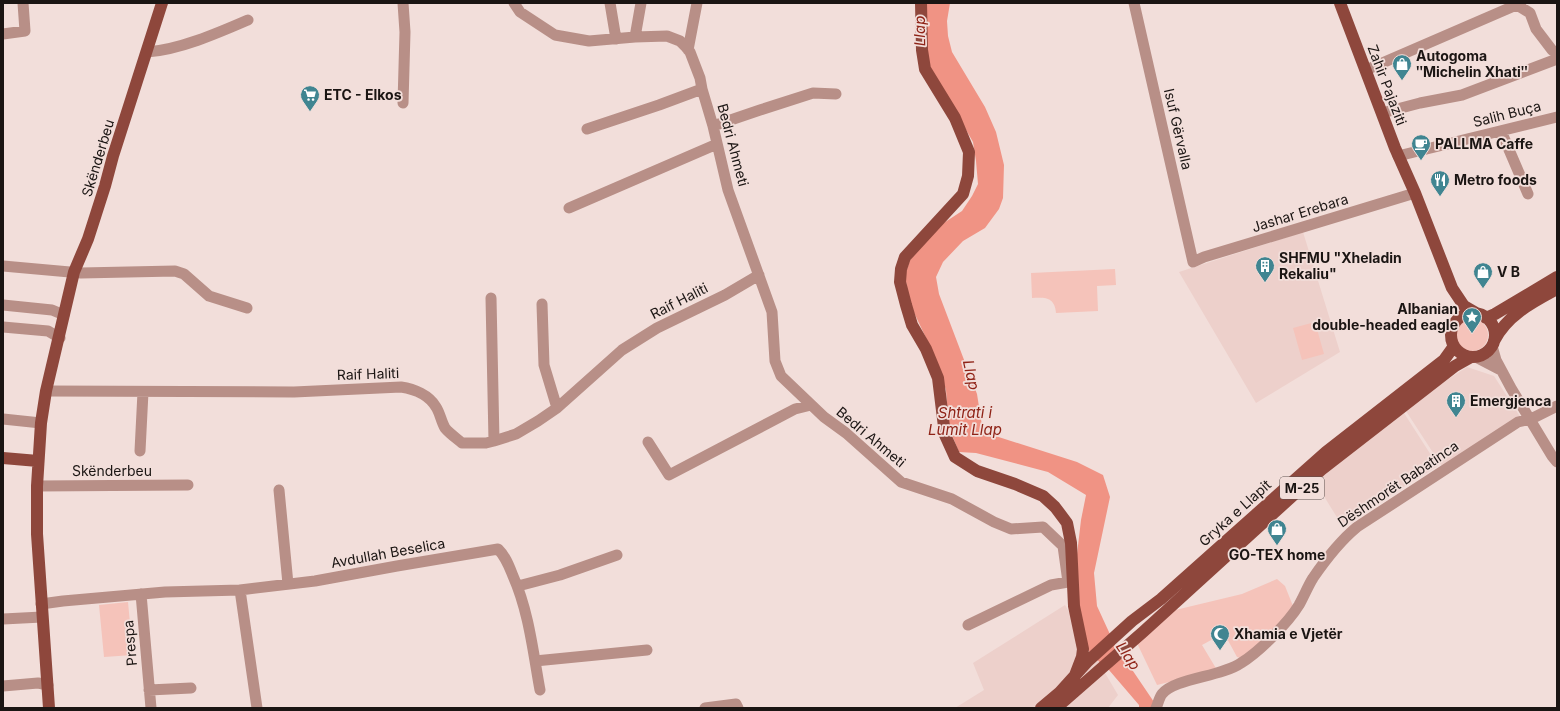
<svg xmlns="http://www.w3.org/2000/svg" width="1560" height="711" viewBox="0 0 1560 711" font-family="Inter,sans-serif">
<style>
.built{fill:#edd0cb}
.green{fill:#f5c3ba}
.water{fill:#f09384}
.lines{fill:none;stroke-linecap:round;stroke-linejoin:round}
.minor{stroke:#b88f87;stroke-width:11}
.major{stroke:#8e473c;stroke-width:12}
.labels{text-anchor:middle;stroke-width:3.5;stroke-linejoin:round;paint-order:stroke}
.shield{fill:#f2deda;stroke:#5c514f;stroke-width:1}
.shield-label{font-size:13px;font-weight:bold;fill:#1b1513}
.poi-label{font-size:14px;font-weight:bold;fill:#1b1513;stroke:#f2deda;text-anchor:start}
.street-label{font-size:14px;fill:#1b1513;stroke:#f2deda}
.water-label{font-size:15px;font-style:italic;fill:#8f2317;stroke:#f2deda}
</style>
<rect width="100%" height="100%" fill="#f2deda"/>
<path class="built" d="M 1303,232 L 1340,352 L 1256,403 L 1179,272 Z
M 1467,367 L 1494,376 L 1521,418 L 1443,468 L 1404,408 Z
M 1404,413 L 1438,466 L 1356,516 L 1343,527 L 1312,477 Z
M 1065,605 L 1118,695 L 1108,708 L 955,708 L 984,690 L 973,663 Z"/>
<path class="green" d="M 1115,269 L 1116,285 L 1097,286 L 1098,311 L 1056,313 C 1055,297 1045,297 1032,298 L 1031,273 Z
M1456 335a16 16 0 1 1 32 0a16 16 0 1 1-32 0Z
M 1315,322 L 1324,354 L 1302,360 L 1293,328 Z
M 1277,579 L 1285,586 L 1293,606 C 1281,627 1259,643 1241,658 L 1237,657 L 1224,633 L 1202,645 L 1217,670 L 1157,685 L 1136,641 L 1167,612 L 1242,594 Z
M 128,602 L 133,655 L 104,657 L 99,605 Z"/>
<path class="water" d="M 923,3 L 950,3 L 947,21 L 948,36 L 952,52 L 985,107 L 996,132 L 1004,165 L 1003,198 L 999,209 L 985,228 L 963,241 L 943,262 L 936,277 L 939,294 L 977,394 L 983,432 L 1077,462 L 1103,475 L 1110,497 L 1094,573 L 1097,606 L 1114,643 L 1156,705 L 1157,708 L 1139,708 L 1139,705 L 1109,670 L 1090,654 L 1076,613 L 1074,580 L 1081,520 L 1086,495 L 1048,472 L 976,453 L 959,452 L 949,428 L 946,390 L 936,359 L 909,302 L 905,275 L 910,260 L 933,230 L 962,211 L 972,196 L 978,184 L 976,161 L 973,142 L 924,57 Z"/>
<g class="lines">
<path class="minor" d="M 514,3 L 520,12 L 555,35 L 589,41 L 635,37 L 667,36 L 680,41 L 685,46 L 690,52 L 700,78 L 702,89 L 713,126 L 728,190 L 772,312 L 775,361 L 781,376 L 824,417 L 846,433 L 901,482 L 952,499 L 994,522 L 1011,529 L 1043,527 L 1063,546 L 1068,582 L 1051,585 L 968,625
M 610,3 L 616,39
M 1134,3 L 1193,262 L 1204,257 L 1415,193
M 1517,5 L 1530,13 L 1536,29 L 1552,50 L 1557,53
M 3,34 L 25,31 L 23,3
M 635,37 L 641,3
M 688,50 L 697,3
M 147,52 C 179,50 218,33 248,20
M 1366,70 L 1521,3
M 403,103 L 405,32 L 403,3
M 1382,113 L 1420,103 L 1462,95 L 1557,59
M 713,126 L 760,110 L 813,93 L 836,94
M 587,129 L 659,105 L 702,89
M 1501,131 L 1528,194
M 1398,156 L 1557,117
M 569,208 L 717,144
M 3,266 L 81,273 L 175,271 L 184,274 L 209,296 L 247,308
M 491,298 L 494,441
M 542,304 L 544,365 L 557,408
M 3,305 L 52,310 L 64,315
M 3,327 L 48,331 L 60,338
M 1492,346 L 1496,360 L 1511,388 L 1552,456 L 1557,462
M 1476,357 L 1501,370
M 46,391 L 294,392 L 401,387 C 414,389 429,395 436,407 C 440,413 441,421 445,428 C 449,433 456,438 462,443 L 486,443 L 494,441 L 516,434 L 538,421 L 557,408 L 622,350 L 657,328 L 725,295 L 759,275
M 3,419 L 41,423
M 648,442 L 669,475 L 795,409 L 811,405
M 140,451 L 143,392
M 37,486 L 188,485
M 279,490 L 288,584
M 518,586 L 560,575 L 617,555
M 240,590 L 257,708
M 141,594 L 151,708
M 41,604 L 63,601 L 165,592 L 240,590 L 315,581 L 397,566 L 498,549 C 506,557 509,566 513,576 C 529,612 533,652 540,690
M 3,619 L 42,617
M 535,661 L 647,650
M 3,686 L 38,683 L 48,685
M 149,690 L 191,688
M 705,708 L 736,704 L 738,708
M 1156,708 C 1158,704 1159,698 1162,694 C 1175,678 1221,677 1241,663 C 1259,652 1288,623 1299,605 C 1304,596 1308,586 1313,578 C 1326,559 1340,541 1357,527 L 1518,422 L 1531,419 L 1557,406"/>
<path class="major" d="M 921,3 L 922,50 L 925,69 L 955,118 L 969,152 L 968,176 L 963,194 L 905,257 L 901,269 L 900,282 L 906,305 L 912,325 L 926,349 L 938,378 L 945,435 L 955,457 L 977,471 L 1015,484 L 1043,496 L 1055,507 L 1067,523 L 1071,543 L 1074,606 L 1083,649 L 1082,657 L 1074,678
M 1340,3 L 1395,148 L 1415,193 L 1452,288 L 1464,306 L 1476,313
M1451 335a22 22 0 1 1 44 0a22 22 0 1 1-44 0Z
M 1486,318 L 1495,314 L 1557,277
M 1494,341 C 1507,315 1533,302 1557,289
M 3,458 L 38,461
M 49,708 L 37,534 L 37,486 L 41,423 L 46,391 L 74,272 L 88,239 L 105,186 L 113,156 L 162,3
M 1041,708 L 1060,692 L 1088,661 L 1132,621 L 1161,599 L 1326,452 L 1444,360 L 1454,346
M 1056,708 L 1143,632 L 1321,470 L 1455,366 L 1471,357"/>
</g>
<defs>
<symbol id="shop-pin" viewBox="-11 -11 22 30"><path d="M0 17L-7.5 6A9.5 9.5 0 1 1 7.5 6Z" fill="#408591" stroke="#f2deda"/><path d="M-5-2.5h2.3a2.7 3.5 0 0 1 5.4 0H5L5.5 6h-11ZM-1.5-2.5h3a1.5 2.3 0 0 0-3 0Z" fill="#fff"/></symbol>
<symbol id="supermarket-pin" viewBox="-11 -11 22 30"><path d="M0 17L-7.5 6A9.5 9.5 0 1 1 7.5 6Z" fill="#408591" stroke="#f2deda"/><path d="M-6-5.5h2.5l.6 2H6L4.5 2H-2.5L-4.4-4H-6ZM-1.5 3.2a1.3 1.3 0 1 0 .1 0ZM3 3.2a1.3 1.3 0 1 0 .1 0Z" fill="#fff"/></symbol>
<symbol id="cafe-pin" viewBox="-11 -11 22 30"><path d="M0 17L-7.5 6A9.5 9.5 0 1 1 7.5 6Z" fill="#408591" stroke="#f2deda"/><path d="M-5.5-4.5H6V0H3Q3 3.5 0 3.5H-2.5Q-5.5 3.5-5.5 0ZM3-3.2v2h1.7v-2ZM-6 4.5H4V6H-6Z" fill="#fff"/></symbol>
<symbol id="restaurant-pin" viewBox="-11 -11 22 30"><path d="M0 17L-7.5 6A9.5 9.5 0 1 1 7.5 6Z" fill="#408591" stroke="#f2deda"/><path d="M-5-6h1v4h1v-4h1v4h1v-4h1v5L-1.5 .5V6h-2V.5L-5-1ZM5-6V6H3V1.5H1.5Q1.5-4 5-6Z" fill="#fff"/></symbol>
<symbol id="building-pin" viewBox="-11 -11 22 30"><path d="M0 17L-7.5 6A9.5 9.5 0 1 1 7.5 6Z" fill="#408591" stroke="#f2deda"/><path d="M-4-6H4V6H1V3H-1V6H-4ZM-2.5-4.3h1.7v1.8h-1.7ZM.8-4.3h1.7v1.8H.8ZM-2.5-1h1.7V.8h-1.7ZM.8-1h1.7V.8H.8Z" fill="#fff"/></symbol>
<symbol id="sight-pin" viewBox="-11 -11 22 30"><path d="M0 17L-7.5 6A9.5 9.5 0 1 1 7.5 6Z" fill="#408591" stroke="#f2deda"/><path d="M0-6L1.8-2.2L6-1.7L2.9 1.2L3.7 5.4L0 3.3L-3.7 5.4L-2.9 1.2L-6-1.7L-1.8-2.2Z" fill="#fff"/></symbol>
<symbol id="mosque-pin" viewBox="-11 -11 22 30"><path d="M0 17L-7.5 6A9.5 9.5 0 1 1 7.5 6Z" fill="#408591" stroke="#f2deda"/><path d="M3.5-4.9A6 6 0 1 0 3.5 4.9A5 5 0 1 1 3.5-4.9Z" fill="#fff"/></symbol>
</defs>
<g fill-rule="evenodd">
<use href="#shop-pin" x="1391" y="53" width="22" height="30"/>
<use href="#supermarket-pin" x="299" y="84" width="22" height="30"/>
<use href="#cafe-pin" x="1410" y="133" width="22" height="30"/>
<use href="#restaurant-pin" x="1429" y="169" width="22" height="30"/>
<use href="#building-pin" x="1254" y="255" width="22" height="30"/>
<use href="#shop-pin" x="1472" y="261" width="22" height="30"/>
<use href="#sight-pin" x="1461" y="306" width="22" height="30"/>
<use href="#building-pin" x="1445" y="390" width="22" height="30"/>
<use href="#shop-pin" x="1266" y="518" width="22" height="30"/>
<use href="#mosque-pin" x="1209" y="623" width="22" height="30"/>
</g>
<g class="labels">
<rect class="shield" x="1280" y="477" width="44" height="22" rx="3"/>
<g class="shield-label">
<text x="1302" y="493">M-25</text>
</g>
<g class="poi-label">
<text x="1416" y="61">Autogoma<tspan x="1416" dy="16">ʺMichelin Xhatiʺ</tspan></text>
<text x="324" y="100">ETC - Elkos</text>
<text x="1435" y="149">PALLMA Caffe</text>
<text x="1454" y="185">Metro foods</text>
<text x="1279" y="263">SHFMU "Xheladin<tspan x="1279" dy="16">Rekaliu"</tspan></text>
<text x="1497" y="277">V B</text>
<text x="1458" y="314" text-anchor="end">Albanian<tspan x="1458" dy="16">double-headed eagle</tspan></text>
<text x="1470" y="406">Emergjenca</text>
<text x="1277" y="560" text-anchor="middle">GO-TEX home</text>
<text x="1234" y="639">Xhamia e Vjetër</text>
</g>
<g class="street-label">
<text transform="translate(1387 85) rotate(69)" y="5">Zahir Pajaziti</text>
<text transform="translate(1507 114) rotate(-14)" y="5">Salih Buça</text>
<text transform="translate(1178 129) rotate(77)" y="5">Isuf Gërvalla</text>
<text transform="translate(733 145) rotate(75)" y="5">Bedri Ahmeti</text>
<text transform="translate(98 158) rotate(-73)" y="5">Skënderbeu</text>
<text transform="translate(1300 213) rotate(-17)" y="5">Jashar Erebara</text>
<text transform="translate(679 301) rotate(-27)" y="5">Raif Haliti</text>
<text transform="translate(368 374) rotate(-2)" y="5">Raif Haliti</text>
<text transform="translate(871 437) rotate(40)" y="5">Bedri Ahmeti</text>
<text x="112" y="476">Skënderbeu</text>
<text transform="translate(1398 484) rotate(-34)" y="5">Dëshmorët Babatinca</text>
<text transform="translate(1235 513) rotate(-42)" y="5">Gryka e Llapit</text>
<text transform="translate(388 553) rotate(-10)" y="5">Avdullah Beselica</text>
<text transform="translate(130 643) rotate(-95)" y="5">Prespa</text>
</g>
<g class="water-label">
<text transform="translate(920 31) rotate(-91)" y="5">Llap</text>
<text transform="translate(971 375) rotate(77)" y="5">Llap</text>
<text x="965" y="418">Shtrati i<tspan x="965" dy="17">Lumit Llap</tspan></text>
<text transform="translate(1128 656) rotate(56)" y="5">Llap</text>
</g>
</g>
<rect width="1560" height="711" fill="none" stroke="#1b1513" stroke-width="8"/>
</svg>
